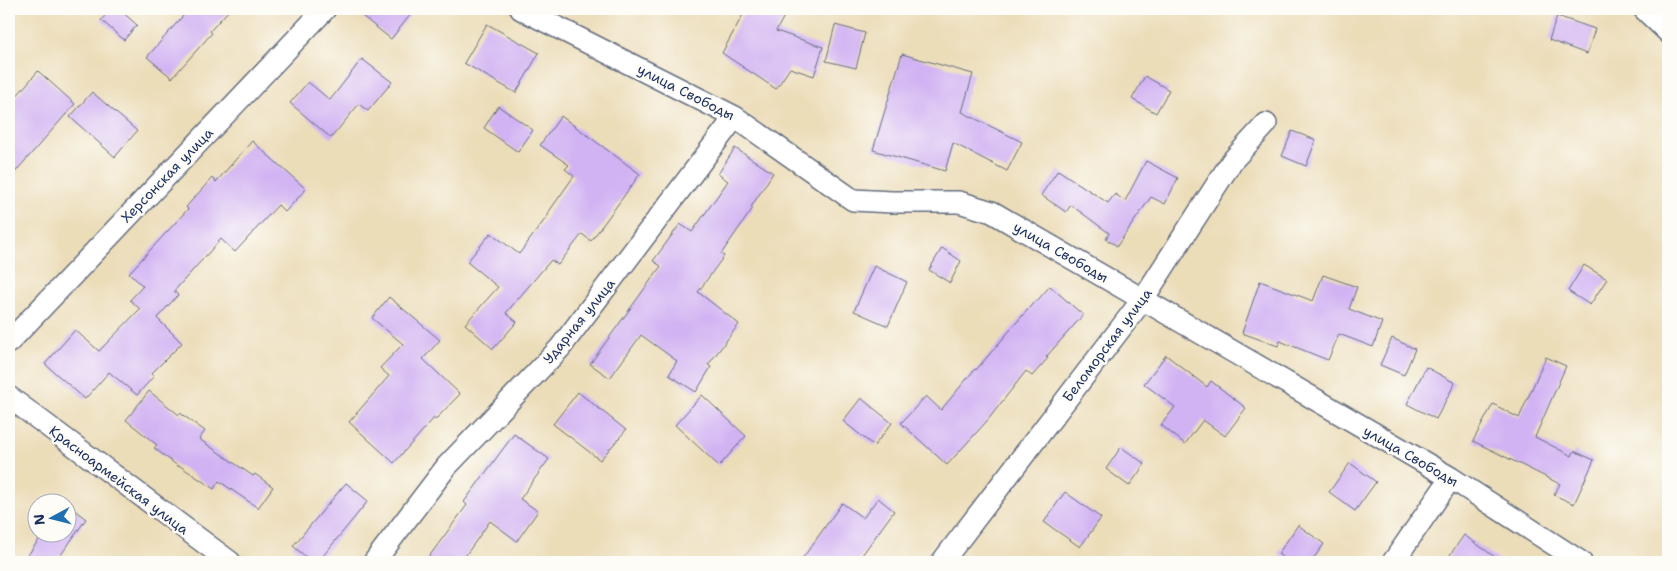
<svg xmlns="http://www.w3.org/2000/svg" width="1677" height="571" viewBox="0 0 1677 571" font-family="'Shantell Sans',sans-serif">
<style>
.building{fill:#d1b2f3}
.lines{fill:none;stroke-linecap:round;stroke-linejoin:round}
.minor-casing{stroke:#646c7e;stroke-width:24}
.minor{stroke:#fff;stroke-width:21}
.labels{text-anchor:middle;stroke-width:5;stroke-linejoin:round;paint-order:stroke}
.street-label{font-size:14px;fill:#1b2f5e;stroke:#fdfcf7}
</style>
<rect width="100%" height="100%" fill="#fdfcf7"/>
<filter id="ink" filterUnits="userSpaceOnUse"><feTurbulence type="fractalNoise" baseFrequency=".02" numOctaves="2"/><feDisplacementMap in="SourceGraphic" scale="10" xChannelSelector="R" yChannelSelector="G"/><feConvolveMatrix kernelMatrix="1 2 1 2 8 2 1 2 1" color-interpolation-filters="sRGB"/></filter>
<filter id="wash" filterUnits="userSpaceOnUse"><feTurbulence type="fractalNoise" baseFrequency=".0096" numOctaves="4" result="noise"/><feDisplacementMap in="SourceGraphic" scale="20" xChannelSelector="R" yChannelSelector="G"/><feGaussianBlur stdDeviation="1.12" result="paint"/><feColorMatrix in="noise" values="0 0 0 0 0 0 0 0 0 0 0 0 0 0 0 0 0 1.4 0 .05"/><feComposite in="paint" operator="in"/></filter>
<g filter="url(#wash)">
<rect width="100%" height="100%" fill="#ecddb9"/>
<g id="blocks">
<path class="building" d="M 111,9 L 119,9 L 137,25 L 124,40 L 101,20 Z
M 189,9 L 230,9 L 210,31 L 212,33 L 172,78 L 147,57 Z
M 353,9 L 415,9 L 391,39 Z
M 746,9 L 788,9 L 776,31 L 823,47 L 814,76 L 790,68 L 776,89 L 722,53 Z
M 1557,16 L 1595,29 L 1587,54 L 1549,40 Z
M 487,24 L 539,53 L 516,93 L 464,63 Z
M 835,25 L 865,33 L 856,68 L 826,61 Z
M 902,54 L 973,74 L 962,112 L 1022,142 L 1007,171 L 953,143 L 945,171 L 873,150 Z
M 362,59 L 392,82 L 368,111 L 359,104 L 331,138 L 290,103 L 308,82 L 330,100 Z
M 38,71 L 75,104 L 9,179 L 9,105 Z
M 1145,76 L 1169,90 L 1156,113 L 1132,99 Z
M 92,92 L 137,131 L 115,157 L 70,117 Z
M 498,106 L 533,130 L 518,152 L 484,128 Z
M 561,116 L 640,174 L 591,241 L 582,234 L 558,265 L 551,260 L 506,313 L 517,322 L 493,349 L 465,324 L 498,287 L 467,262 L 491,233 L 519,254 L 549,214 L 548,213 L 574,176 L 565,169 L 569,165 L 540,145 Z
M 1292,131 L 1316,140 L 1306,166 L 1282,156 Z
M 252,141 L 306,189 L 285,212 L 278,205 L 235,252 L 221,239 L 174,291 L 178,295 L 157,318 L 182,343 L 151,374 L 154,376 L 137,395 L 109,372 L 85,399 L 45,364 L 75,330 L 99,351 L 140,309 L 130,300 L 143,286 L 129,273 L 188,209 L 186,207 L 212,178 L 216,182 Z
M 735,148 L 773,173 L 751,207 L 753,208 L 721,254 L 724,256 L 698,292 L 739,324 L 708,365 L 711,367 L 696,392 L 669,375 L 677,361 L 641,335 L 610,378 L 590,364 L 661,266 L 653,261 L 680,224 L 692,232 L 728,181 L 718,174 Z
M 1146,161 L 1178,178 L 1165,204 L 1151,197 L 1117,246 L 1106,239 L 1109,233 L 1071,205 L 1066,212 L 1041,195 L 1058,170 L 1108,203 L 1115,194 L 1125,201 Z
M 942,248 L 961,261 L 950,283 L 929,270 Z
M 1584,265 L 1607,279 L 1590,305 L 1568,291 Z
M 874,266 L 907,282 L 888,326 L 854,311 Z
M 1323,275 L 1357,287 L 1349,309 L 1382,322 L 1373,347 L 1339,334 L 1328,360 L 1280,341 L 1278,346 L 1242,333 L 1260,281 L 1313,301 Z
M 1050,286 L 1083,315 L 1046,357 L 1048,358 L 1032,376 L 1026,371 L 987,421 L 947,465 L 901,423 L 926,396 L 941,410 L 975,369 L 976,370 L 1035,301 L 1036,302 Z
M 389,297 L 440,340 L 423,359 L 460,394 L 435,420 L 434,418 L 394,463 L 349,422 L 389,376 L 380,368 L 403,344 L 372,318 Z
M 1392,338 L 1415,349 L 1404,375 L 1380,365 Z
M 1166,355 L 1207,387 L 1211,381 L 1246,408 L 1225,436 L 1203,420 L 1185,444 L 1161,425 L 1175,407 L 1144,384 Z
M 1546,357 L 1566,366 L 1535,437 L 1572,456 L 1574,451 L 1594,460 L 1574,504 L 1554,495 L 1560,484 L 1473,441 L 1493,404 L 1519,418 Z
M 1426,367 L 1455,383 L 1436,419 L 1407,404 Z
M 149,391 L 179,415 L 180,413 L 205,431 L 199,439 L 253,476 L 255,474 L 273,487 L 258,508 L 219,481 L 214,489 L 180,466 L 179,467 L 154,448 L 157,445 L 126,420 Z
M 578,392 L 626,430 L 600,460 L 553,424 Z
M 702,395 L 746,436 L 719,466 L 675,425 Z
M 861,398 L 892,423 L 874,446 L 843,421 Z
M 514,434 L 549,459 L 520,499 L 538,511 L 517,541 L 490,521 L 461,562 L 425,562 L 467,505 L 464,502 Z
M 1121,447 L 1145,464 L 1129,486 L 1106,469 Z
M 1350,463 L 1376,482 L 1355,511 L 1329,492 Z
M 346,483 L 368,501 L 318,562 L 312,562 L 293,546 Z
M 1065,492 L 1101,518 L 1080,547 L 1044,522 Z
M 878,498 L 894,511 L 857,562 L 800,562 L 842,503 L 863,518 Z
M 68,505 L 86,519 L 56,562 L 23,562 L 43,534 L 68,534 Z
M 1298,525 L 1324,544 L 1311,562 L 1290,562 L 1278,554 Z
M 1464,535 L 1502,562 L 1445,562 Z"/>
</g>
</g>
<g filter="url(#ink)">
<use href="#blocks" fill-opacity="0" stroke="#646c7e" stroke-width="1"/>
<g class="lines">
<defs>
<path id="minor" d="M 521,9 L 735,117 L 853,200 L 892,202 L 959,202 L 992,212 L 1451,478 L 1581,562
M 1644,9 L 1668,32
M 9,342 L 325,9
M 9,397 L 230,562
M 374,562 L 447,466 L 560,348 L 735,117
M 942,562 L 1143,299 L 1232,161 L 1266,124
M 1393,562 L 1451,478"/>
</defs>
<use href="#minor" class="minor-casing"/>
<use href="#minor" class="minor"/>
</g>
</g>
<g class="labels">
<g class="street-label">
<text transform="translate(686 92) rotate(27)" y="5">улица Свободы</text>
<text transform="translate(167 175) rotate(-46)" y="5">Херсонская улица</text>
<text transform="translate(1061 252) rotate(30)" y="5">улица Свободы</text>
<text transform="translate(579 321) rotate(-51)" y="5">Ударная улица</text>
<text transform="translate(1107 345) rotate(-53)" y="5">Беломорская улица</text>
<text transform="translate(1411 456) rotate(30)" y="5">улица Свободы</text>
<text transform="translate(119 480) rotate(37)" y="5">Красноармейская улица</text>
</g>
</g>
<rect width="1677" height="571" fill="none" stroke="#fdfcf7" stroke-width="30"/>
<g transform="translate(52 518) rotate(263)"><circle r="24" fill="#fdfcf7" stroke="#a3aaba"/>
<path d="M0-4L9 19L0 12L-9 19Z" fill="#1f6fb2"/>
<text y="-8" font-size="14" font-weight="bold" text-anchor="middle" fill="#1b2f5e">N</text>
</g>
</svg>
